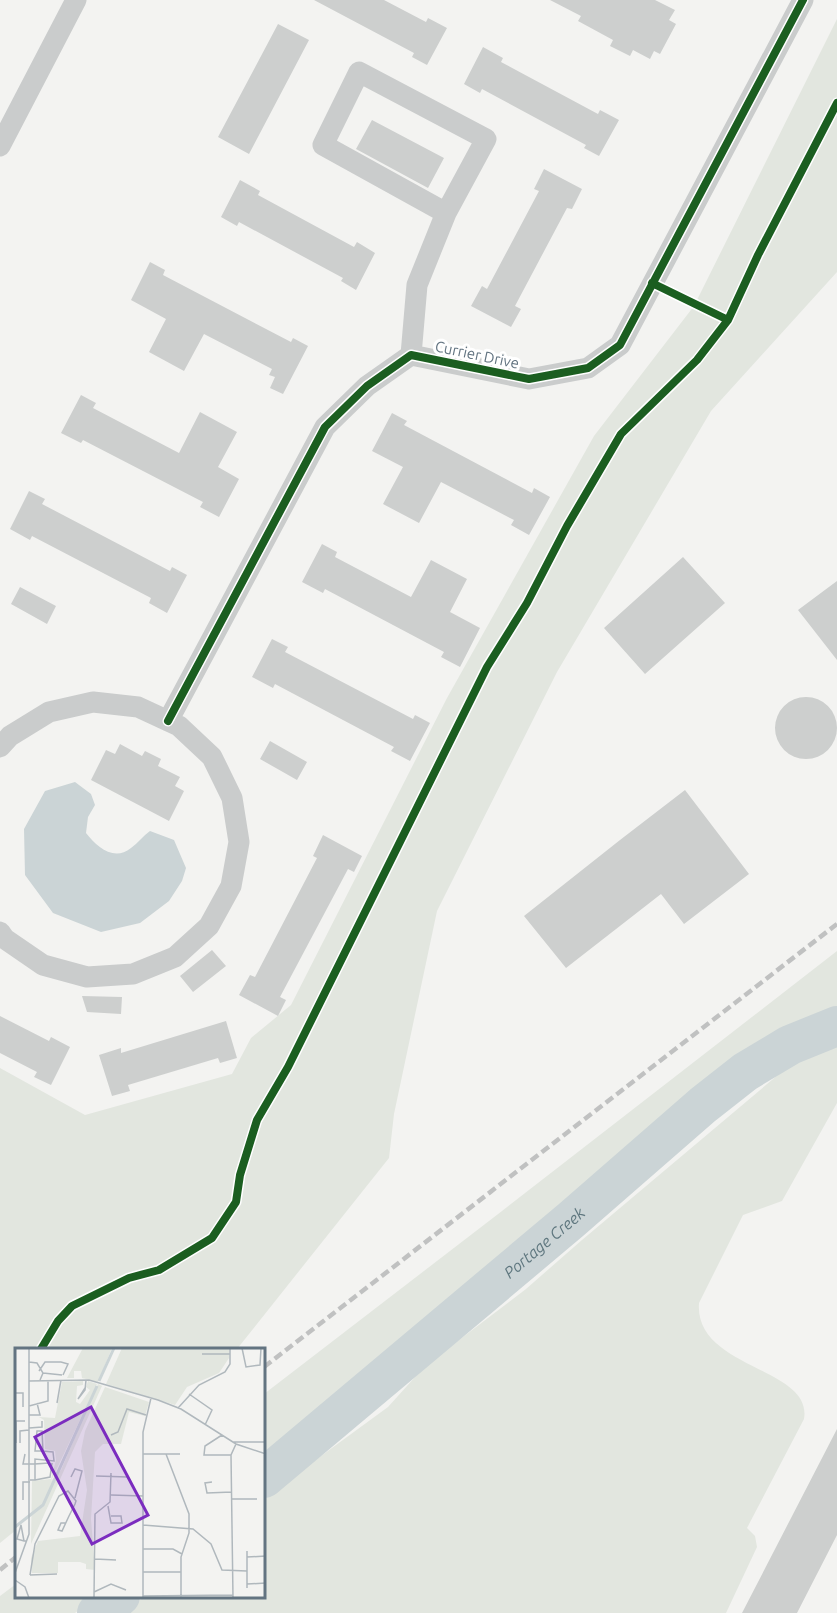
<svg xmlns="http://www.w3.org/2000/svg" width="837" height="1613" viewBox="0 0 837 1613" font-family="Ubuntu,sans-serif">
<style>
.green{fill:#e2e6df}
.water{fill:#cbd4d6}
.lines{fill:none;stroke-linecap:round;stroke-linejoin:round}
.river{stroke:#cbd4d6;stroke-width:40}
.building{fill:#cdcfce}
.street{stroke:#cacccc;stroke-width:21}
.rail{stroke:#c0c1c1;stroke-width:4.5;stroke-dasharray:9 4.5;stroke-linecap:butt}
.cycleway-casing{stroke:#fff;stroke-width:11}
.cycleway{stroke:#1b5e20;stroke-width:8}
.labels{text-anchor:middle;stroke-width:6;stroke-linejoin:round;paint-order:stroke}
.street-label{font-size:15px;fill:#637481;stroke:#fff}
.water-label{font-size:16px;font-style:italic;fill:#5f777f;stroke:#fff}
.inset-river{fill:none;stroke:#cbd4d6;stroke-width:3}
.inset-road{fill:none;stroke:#b0b8bd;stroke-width:1.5}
.view{fill:#7b2cbf;fill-opacity:0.15;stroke:#7b2cbf;stroke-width:3}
.inset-edge{fill:none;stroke:#637481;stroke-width:3}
</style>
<rect width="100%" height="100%" fill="#f3f3f1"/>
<path class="green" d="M 837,19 L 837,272 L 711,411 L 557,672 L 437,911 L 394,1114 L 389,1158 L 237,1349 L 16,1349 L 16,1530 L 0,1543 L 0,1068 L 85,1115 L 232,1074 L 251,1038 L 291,1005 L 447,698 L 594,436 L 694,306 Z
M 837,951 L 837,1014 L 779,1038 L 738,1064 L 706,1088 L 503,1264 L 358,1383 L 264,1464 L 264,1394 L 502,1211 Z
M 837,1039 L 837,1103 L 782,1201 L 743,1215 L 699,1303 C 694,1369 813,1367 804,1419 L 747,1528 L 755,1536 L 757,1547 L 726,1613 L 117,1613 L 145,1597 L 264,1596 L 264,1500 L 280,1486 L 388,1407 L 416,1376 L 434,1359 L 526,1289 L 582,1240 L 785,1069 Z
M 16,1584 L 16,1596 L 97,1597 L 75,1613 L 0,1613 L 0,1596 Z"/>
<path class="water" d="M 75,782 L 91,794 L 95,805 L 88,817 L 86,833 C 97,847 114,862 131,848 C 138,843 143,836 150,831 L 174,840 L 186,868 L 182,881 L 169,901 L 140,923 L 101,932 L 53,913 L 25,875 L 24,829 L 45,791 Z"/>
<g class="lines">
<g class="river">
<path id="s1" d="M 264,1478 L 571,1220 L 703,1105 L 745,1072 L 790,1045 L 837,1026"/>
<path d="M 97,1613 L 120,1596"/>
</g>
</g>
<path class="building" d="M 314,0 L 384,0 L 426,22 L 428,18 L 447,28 L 427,65 L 412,57 L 414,53 Z
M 550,0 L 655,0 L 675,10 L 669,20 L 676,24 L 660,54 L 654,51 L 650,59 L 633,50 L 630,56 L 610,46 L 613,40 L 578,21 L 581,16 Z
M 278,24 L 309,40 L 249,154 L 218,137 Z
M 483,47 L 503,58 L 501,62 L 598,114 L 600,110 L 619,120 L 599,156 L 584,148 L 586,145 L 482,89 L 480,93 L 464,84 Z
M 372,120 L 444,158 L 428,188 L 356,149 Z
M 544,169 L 582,189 L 572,209 L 567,208 L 515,306 L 521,309 L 511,327 L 471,306 L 482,286 L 487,289 L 539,191 L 534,189 Z
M 240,180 L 260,191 L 258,195 L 354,247 L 357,242 L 375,253 L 356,290 L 341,281 L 343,278 L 239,222 L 237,226 L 221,217 Z
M 150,262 L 165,270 L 163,275 L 291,342 L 293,338 L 308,346 L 283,394 L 270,388 L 275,377 L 269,375 L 272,369 L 204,334 L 184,371 L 149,352 L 166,319 L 131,300 Z
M 81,395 L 96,403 L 93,408 L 179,453 L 200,412 L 237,432 L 218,467 L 239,479 L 219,517 L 200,507 L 203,502 L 83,440 L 81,443 L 61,433 Z
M 392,413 L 407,421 L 404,425 L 532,493 L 534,488 L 550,497 L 529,535 L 511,525 L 514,520 L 441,482 L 419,523 L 383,504 L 403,467 L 372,451 Z
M 29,491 L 45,499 L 42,504 L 170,571 L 172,567 L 187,575 L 167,613 L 149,603 L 151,598 L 32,536 L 30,540 L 10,529 Z
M 322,544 L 337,552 L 335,557 L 411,597 L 431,560 L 467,579 L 450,612 L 480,628 L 460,667 L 441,657 L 444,652 L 325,589 L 323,593 L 302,582 Z
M 683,557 L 725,603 L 645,674 L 604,628 Z
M 837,581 L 837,660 L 798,610 Z
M 20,587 L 56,606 L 47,624 L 11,604 Z
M 272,639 L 288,647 L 285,652 L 413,719 L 415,715 L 430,723 L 410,761 L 391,751 L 394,747 L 275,684 L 273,688 L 252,677 Z
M775 728a31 31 0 1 1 62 0a31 31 0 1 1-62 0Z
M 270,741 L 307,762 L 297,780 L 260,759 Z
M 120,744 L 142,756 L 145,751 L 161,759 L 158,766 L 180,777 L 175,786 L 184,791 L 169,821 L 91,780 L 106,750 L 115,754 Z
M 685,790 L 749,874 L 684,924 L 661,894 L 566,968 L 524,916 L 620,840 Z
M 323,835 L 362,856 L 354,872 L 348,869 L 280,997 L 286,1000 L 278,1016 L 239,995 L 250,975 L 255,977 L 317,858 L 313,856 Z
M 212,950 L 226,966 L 193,992 L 180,976 Z
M 82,996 L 122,997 L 121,1014 L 87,1012 Z
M 0,1016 L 49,1041 L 51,1037 L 70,1047 L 51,1085 L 34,1077 L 37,1072 L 0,1053 Z
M 226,1021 L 237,1058 L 220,1063 L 218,1058 L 128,1085 L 130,1091 L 112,1096 L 99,1055 L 121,1048 L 121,1053 Z
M 837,1429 L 837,1535 L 797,1613 L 742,1613 Z"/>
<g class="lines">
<path class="street" d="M 0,146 L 76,0
M 411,355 L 417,285 L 446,213 L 486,139 L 359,72 L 323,145 L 446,213
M 168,721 L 325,427 L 367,386 L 411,355 L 529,379 L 588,368 L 620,345 L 803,0
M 0,747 L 10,736 L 49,712 L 93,702 L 138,707 L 179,726 L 212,757 L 232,798 L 239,842 L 231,886 L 209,926 L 175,957 L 133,974 L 87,977 L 43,965 L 5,939 L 0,932"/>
<path class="rail" d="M 264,1367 L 837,924
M 0,1570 L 16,1557"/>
<defs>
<path id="cycleway" d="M 652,283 L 728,320
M 168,721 L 325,427 L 367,386 L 411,355 L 529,379 L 588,368 L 620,345 L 803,0
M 41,1349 L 58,1321 L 72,1306 L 129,1278 L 159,1270 L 212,1238 L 236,1202 L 240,1175 L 257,1120 L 288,1067 L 487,667 L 527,603 L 567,526 L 621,434 L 697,360 L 728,320 L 758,255 L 837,103"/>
</defs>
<use href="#cycleway" class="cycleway-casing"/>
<use href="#cycleway" class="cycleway"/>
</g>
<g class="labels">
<g class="street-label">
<text transform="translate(477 355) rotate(12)" y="5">Currier Drive</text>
</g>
<g class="water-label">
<text dy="6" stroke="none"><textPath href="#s1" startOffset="366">Portage Creek</textPath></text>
</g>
</g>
<g transform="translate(15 1348)">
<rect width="250" height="250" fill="#f3f3f1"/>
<path d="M 68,0 L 97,0 L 83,34 L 67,30 L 66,23 L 59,23 L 59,30 L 52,30 ZM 107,0 L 214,0 L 214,10 L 204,25 L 172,39 L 160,57 L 91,36 ZM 68,33 L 68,37 L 62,38 L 61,54 L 65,56 L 75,42 L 71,39 L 73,33 L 82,36 L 36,133 L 46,122 L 83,36 L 87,38 L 16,196 L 17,133 L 36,131 L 41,112 L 40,103 L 30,101 L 29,72 L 24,69 L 40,70 L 47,34 ZM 90,39 L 134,54 L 130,68 L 114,64 L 106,96 L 88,96 L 80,104 L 76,171 L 80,222 L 71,221 L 71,216 L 65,214 L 43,214 L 43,225 L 17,225 L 16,210 L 23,193 L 65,188 L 72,142 L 66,103 L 70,83 Z" fill="#e2e6df"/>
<path class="inset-river" d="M 84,33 L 99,0M 0,179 L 28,157 L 82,38"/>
<path class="inset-road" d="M 227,0 L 231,19 L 245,17 L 246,0M 187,6 L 215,6M 14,14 L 22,15 L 28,25 L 25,32M 24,23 L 30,14 L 46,14 L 53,16 L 48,27M 28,25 L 47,27M 14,33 L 74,32 L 143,52 L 166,61 L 221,96 L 251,106M 70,40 L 63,51 L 70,42 L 71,32M 0,45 L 8,45 L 8,59M 174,46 L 197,62 L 190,77M 42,55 L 46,32M 14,58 L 33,53 L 33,32M 163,60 L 184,37 L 210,24 L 215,16 L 215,0M 14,67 L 25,67 L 22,55M 14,80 L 27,79 L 27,73M 96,87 L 103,84 L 112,61 L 131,67M 207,87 L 190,98 L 189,107 L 216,107M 218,94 L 251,94M 1,95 L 1,73 L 10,73M 5,95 L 5,83 L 14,82M 10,106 L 8,116 L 20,116 L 20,111 L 39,113 L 38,104 L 28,103 L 27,83 L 22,83 L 20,103 L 28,103M 128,106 L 165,106M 151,106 L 174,166 L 174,185 L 166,209 L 166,250M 81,128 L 113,129M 56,129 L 60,121 L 67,123 L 60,150M 15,132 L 20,132 L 20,116 L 34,115M 20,132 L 35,129 L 37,115M 197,134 L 190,135 L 192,145 L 217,144M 96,147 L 128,148M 217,151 L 242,151M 8,152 L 8,134 L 15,134M 93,158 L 96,175 L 107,175 L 106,168 L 96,168M 128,177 L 178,181 L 196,196 L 207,222 L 232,223M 9,193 L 6,177 L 2,191 L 9,193 L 12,193M 128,201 L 158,201 L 167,206M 232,203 L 232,240M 232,209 L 251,208M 80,211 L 101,212M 128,224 L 166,224M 0,225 L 14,186 L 14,0M 15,227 L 20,196 L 44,148 L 53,143 L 61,153 L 60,156 L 54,168 L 47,183 L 43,182 L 46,175 L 51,175M 15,227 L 42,226M 0,232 L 10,239 L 14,250M 232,236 L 251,235M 79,244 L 96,236 L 111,242M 128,248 L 218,247M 79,250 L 80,166 L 95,154 L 96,125M 128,250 L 128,84 L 136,50M 218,250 L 216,107 L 221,96"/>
<path class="view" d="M 76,59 L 133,167 L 77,196 L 20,89 Z"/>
<rect width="250" height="250" class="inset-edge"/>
</g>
</svg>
